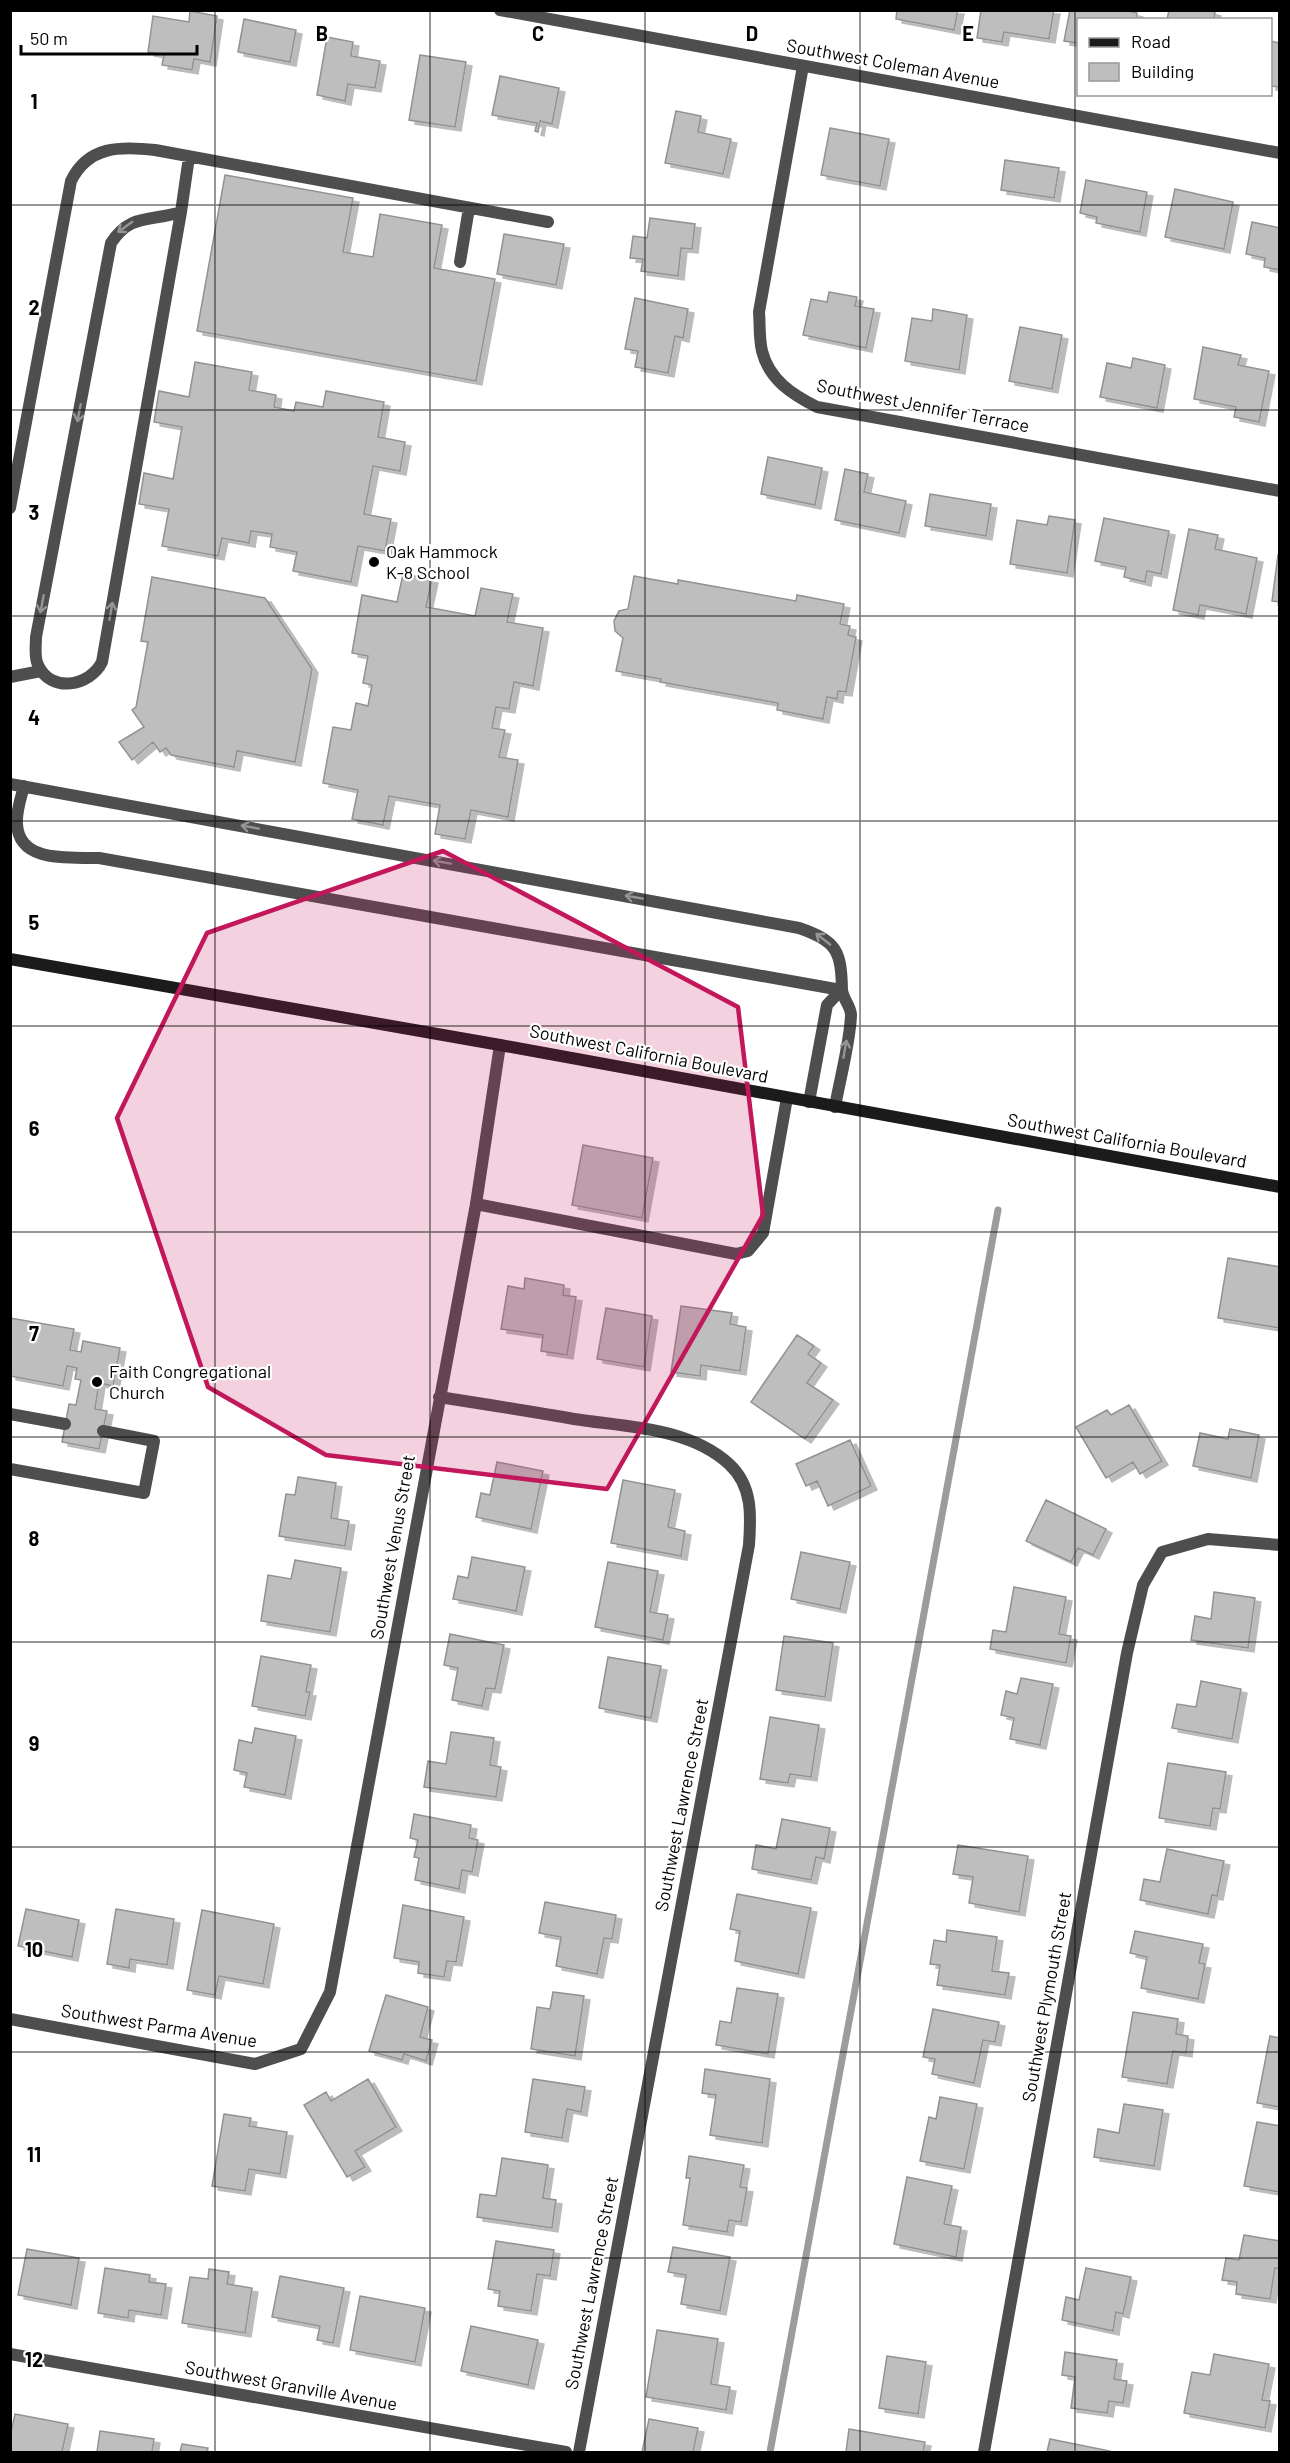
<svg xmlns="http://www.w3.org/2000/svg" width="1290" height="2463" viewBox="0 0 1290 2463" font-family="Barlow,sans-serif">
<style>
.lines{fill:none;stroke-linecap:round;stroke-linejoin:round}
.stream{stroke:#9c9c9c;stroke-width:7}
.building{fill:#bebebe;stroke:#929292;stroke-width:1.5;filter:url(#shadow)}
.lane{stroke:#4e4e4e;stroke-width:12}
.street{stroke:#4e4e4e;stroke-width:12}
.secondary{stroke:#1b1b1b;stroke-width:12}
.oneway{stroke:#959595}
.marked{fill:#c2185b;fill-opacity:0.2;stroke:#c2185b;stroke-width:4.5;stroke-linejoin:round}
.grid{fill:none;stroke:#000;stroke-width:1.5;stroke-opacity:0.55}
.poi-dot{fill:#000;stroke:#fff;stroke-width:2}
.labels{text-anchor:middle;stroke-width:4.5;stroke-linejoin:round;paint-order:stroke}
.street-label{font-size:18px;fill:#000;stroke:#fff}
.poi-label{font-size:18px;fill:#000;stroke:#fff;text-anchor:start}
.grid-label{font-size:20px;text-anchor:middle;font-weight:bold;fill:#000;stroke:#fff;stroke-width:4.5;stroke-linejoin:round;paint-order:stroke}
</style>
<defs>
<filter id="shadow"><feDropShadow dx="6" dy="4" stdDeviation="0" flood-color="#0004"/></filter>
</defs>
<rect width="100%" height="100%" fill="#fff"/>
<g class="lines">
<path class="stream" d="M 770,2452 L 998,1210"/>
</g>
<path class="building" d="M 897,10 L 958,10 L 954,30 L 896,19 Z
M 981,10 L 1054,10 L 1049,39 L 1004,32 L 1002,42 L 977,38 Z
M 1070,10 L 1124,10 L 1137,13 L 1136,20 L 1078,20 L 1078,43 L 1064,41 Z
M 1169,10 L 1208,10 L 1215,12 L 1214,20 L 1167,20 Z
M 190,11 L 217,16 L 210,62 L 194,59 L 192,70 L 162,65 L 164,55 L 148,52 L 153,16 L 189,22 Z
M 244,19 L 296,30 L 290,62 L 238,52 Z
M 327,37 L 353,42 L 351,56 L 380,61 L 375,88 L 348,84 L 345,101 L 317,95 Z
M 1270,41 L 1280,43 L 1280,87 L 1270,86 Z
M 420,55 L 466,62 L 455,127 L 409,120 Z
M 500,76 L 559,88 L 552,124 L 540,121 L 538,132 L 535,131 L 537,123 L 492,115 Z
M 676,111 L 701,116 L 698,132 L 731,139 L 723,174 L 665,163 Z
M 830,128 L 889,139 L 880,186 L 821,175 Z
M 1005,160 L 1059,168 L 1054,198 L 1001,190 Z
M 225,175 L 353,198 L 343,252 L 373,257 L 380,214 L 442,225 L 434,268 L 495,279 L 476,381 L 197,331 Z
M 1086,180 L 1147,192 L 1140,232 L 1096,223 L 1097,217 L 1080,213 Z
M 1175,189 L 1233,202 L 1224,249 L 1165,237 Z
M 650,218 L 695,224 L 692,249 L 681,248 L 678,276 L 641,271 L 643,259 L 630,258 L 633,236 L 647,238 Z
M 1252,222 L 1280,228 L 1280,270 L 1264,267 L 1265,258 L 1246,254 Z
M 504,234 L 564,244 L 556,285 L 497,274 Z
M 829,292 L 857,297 L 855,306 L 874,309 L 866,348 L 803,335 L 811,299 L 827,302 Z
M 635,298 L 688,309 L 683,338 L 675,336 L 668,373 L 635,367 L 638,351 L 625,349 Z
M 933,309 L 967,315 L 959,370 L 905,361 L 912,318 L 932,321 Z
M 1020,327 L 1062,335 L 1052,389 L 1009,381 Z
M 1203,347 L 1241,355 L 1238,365 L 1269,371 L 1259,422 L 1234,417 L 1236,407 L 1194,399 Z
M 1133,358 L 1165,365 L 1157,408 L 1100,397 L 1107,363 L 1131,368 Z
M 195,362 L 252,372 L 249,390 L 276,395 L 274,407 L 294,411 L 296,402 L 323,407 L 326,391 L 384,402 L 378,437 L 405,442 L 400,471 L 373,466 L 364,514 L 391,519 L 385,551 L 358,546 L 351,582 L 293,571 L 297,552 L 270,547 L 272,534 L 251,531 L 249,543 L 222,538 L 218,556 L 162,546 L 169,509 L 139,504 L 144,473 L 173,479 L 182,427 L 154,422 L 159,391 L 189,397 Z
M 768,457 L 822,468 L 815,505 L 761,494 Z
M 845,469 L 868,474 L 864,492 L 906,501 L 899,533 L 835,520 Z
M 930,494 L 991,504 L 986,536 L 925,526 Z
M 1049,516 L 1075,520 L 1067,573 L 1010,564 L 1017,520 L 1047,525 Z
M 1104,518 L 1169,531 L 1161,574 L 1147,571 L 1145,582 L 1124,577 L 1126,567 L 1095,561 Z
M 1189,529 L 1218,535 L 1215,549 L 1257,558 L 1246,614 L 1200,605 L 1198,615 L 1173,610 Z
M 1278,555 L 1280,556 L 1280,602 L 1272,601 Z
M 403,574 L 432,579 L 426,607 L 475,616 L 481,588 L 513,594 L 507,622 L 543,628 L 533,686 L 514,682 L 509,709 L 496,707 L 492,728 L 505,730 L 499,757 L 518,760 L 508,817 L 471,810 L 465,839 L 435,834 L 440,805 L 389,796 L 383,825 L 352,819 L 358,790 L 323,783 L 333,727 L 351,730 L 356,703 L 368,706 L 372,685 L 363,683 L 368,656 L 352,653 L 362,595 L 397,602 Z
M 634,576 L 678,584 L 678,580 L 796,601 L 797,595 L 844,604 L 840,624 L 850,626 L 848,635 L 856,637 L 846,692 L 838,691 L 837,699 L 827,697 L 823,719 L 777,710 L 778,703 L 660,682 L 661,679 L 616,671 L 623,638 L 615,631 L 614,621 L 619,611 L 628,609 Z
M 152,577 L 265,598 L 312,669 L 295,762 L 237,751 L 234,767 L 171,755 L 166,748 L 160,752 L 153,742 L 132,760 L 119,742 L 144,727 L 132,710 L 136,707 L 148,642 L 141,641 Z
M 583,1145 L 653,1158 L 642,1218 L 572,1205 Z
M 1228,1258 L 1280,1267 L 1280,1328 L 1218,1318 Z
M 525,1278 L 564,1285 L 563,1295 L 576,1297 L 567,1355 L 541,1351 L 543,1335 L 501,1329 L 508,1286 L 524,1289 Z
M 681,1306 L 732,1313 L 730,1324 L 746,1327 L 740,1371 L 701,1365 L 700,1376 L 671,1372 Z
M 606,1308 L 652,1316 L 644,1367 L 597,1359 Z
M 10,1318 L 74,1329 L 70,1350 L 81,1352 L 83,1341 L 120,1348 L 113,1386 L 99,1383 L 95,1409 L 107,1411 L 99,1449 L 62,1442 L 69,1404 L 76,1405 L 81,1380 L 75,1379 L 77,1368 L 67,1366 L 63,1386 L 10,1376 Z
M 797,1335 L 814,1346 L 808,1354 L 821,1363 L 807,1383 L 833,1400 L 805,1439 L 751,1402 Z
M 1129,1405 L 1162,1461 L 1140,1474 L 1133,1462 L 1106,1478 L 1076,1427 L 1107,1410 L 1111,1415 Z
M 1230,1429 L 1259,1435 L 1251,1478 L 1193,1466 L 1200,1433 L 1228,1439 Z
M 850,1440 L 871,1486 L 828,1506 L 817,1481 L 806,1486 L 796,1464 Z
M 497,1462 L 543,1471 L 531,1529 L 476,1517 L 481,1493 L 490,1495 Z
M 298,1477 L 336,1483 L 331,1518 L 349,1521 L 345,1546 L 279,1536 L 286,1494 L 295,1495 Z
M 623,1480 L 675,1490 L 668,1527 L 685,1531 L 681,1556 L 611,1543 Z
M 1046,1500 L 1106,1529 L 1093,1555 L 1078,1548 L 1071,1562 L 1026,1541 Z
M 801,1552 L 850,1562 L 840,1609 L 791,1599 Z
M 472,1557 L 525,1567 L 516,1611 L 453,1599 L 458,1576 L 468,1578 Z
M 295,1560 L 341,1568 L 330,1632 L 261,1621 L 268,1575 L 291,1579 Z
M 608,1562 L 658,1571 L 650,1612 L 668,1615 L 663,1640 L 595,1627 Z
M 1014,1587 L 1066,1597 L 1059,1634 L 1071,1636 L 1066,1663 L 990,1649 L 993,1630 L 1006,1632 Z
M 1214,1592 L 1255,1598 L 1248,1648 L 1191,1640 L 1195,1616 L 1211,1619 Z
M 450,1634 L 504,1645 L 495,1689 L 486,1688 L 482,1706 L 452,1700 L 458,1668 L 444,1665 Z
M 784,1636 L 833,1643 L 825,1697 L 776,1690 Z
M 261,1656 L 311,1665 L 306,1692 L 310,1692 L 305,1716 L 252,1706 Z
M 608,1657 L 661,1666 L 651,1718 L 599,1708 Z
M 1021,1678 L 1053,1684 L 1040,1745 L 1010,1739 L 1014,1718 L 1001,1715 L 1006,1691 L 1017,1694 Z
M 1201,1681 L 1241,1689 L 1232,1739 L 1172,1728 L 1177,1704 L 1196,1707 Z
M 770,1717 L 819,1725 L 811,1777 L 790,1774 L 788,1783 L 760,1779 Z
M 255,1728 L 296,1736 L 285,1795 L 244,1787 L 247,1773 L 234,1770 L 239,1740 L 252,1743 Z
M 451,1732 L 494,1738 L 490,1765 L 501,1767 L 496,1797 L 424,1787 L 428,1761 L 446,1764 Z
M 1168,1763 L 1226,1772 L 1220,1809 L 1213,1808 L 1210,1826 L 1159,1818 Z
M 414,1814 L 471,1825 L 469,1838 L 478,1840 L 472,1872 L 462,1870 L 459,1889 L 415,1880 L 419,1858 L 414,1857 L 418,1840 L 410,1838 Z
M 782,1819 L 830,1828 L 824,1859 L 816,1857 L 811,1880 L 752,1869 L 756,1845 L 776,1849 Z
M 958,1845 L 1028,1856 L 1019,1912 L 969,1903 L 973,1877 L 953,1874 Z
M 1167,1849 L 1224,1861 L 1217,1896 L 1212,1895 L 1208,1914 L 1140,1900 L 1144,1879 L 1160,1882 Z
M 737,1894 L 811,1908 L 798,1974 L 735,1961 L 740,1931 L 730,1929 Z
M 545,1902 L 616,1915 L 612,1939 L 604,1938 L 597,1974 L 556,1966 L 561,1937 L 539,1933 Z
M 403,1905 L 464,1917 L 456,1962 L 447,1961 L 444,1977 L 418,1973 L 419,1962 L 394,1958 Z
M 26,1909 L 79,1920 L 72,1957 L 18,1946 Z
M 116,1909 L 174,1919 L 167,1965 L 130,1959 L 129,1968 L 107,1964 Z
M 202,1910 L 274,1924 L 263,1984 L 219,1976 L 215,1995 L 187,1990 Z
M 947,1930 L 997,1937 L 992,1971 L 1009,1973 L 1005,1995 L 937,1985 L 940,1965 L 930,1964 L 934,1940 L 946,1942 Z
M 1135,1931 L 1203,1944 L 1199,1963 L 1205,1964 L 1198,1999 L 1141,1988 L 1147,1957 L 1130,1953 Z
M 737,1988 L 778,1994 L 768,2054 L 716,2045 L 720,2021 L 731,2023 Z
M 553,1992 L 584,1996 L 575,2056 L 531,2049 L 537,2007 L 550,2009 Z
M 386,1995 L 428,2007 L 420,2037 L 432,2040 L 426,2061 L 404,2054 L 402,2060 L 369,2051 Z
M 933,2009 L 999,2022 L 995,2042 L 983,2040 L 974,2083 L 932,2074 L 935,2059 L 923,2057 Z
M 1133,2012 L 1178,2019 L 1176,2034 L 1188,2036 L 1186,2053 L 1173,2051 L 1167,2084 L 1122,2077 Z
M 1270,2036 L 1280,2038 L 1280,2107 L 1257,2103 Z
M 705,2069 L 770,2079 L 762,2143 L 710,2135 L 716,2095 L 702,2093 Z
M 368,2079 L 396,2127 L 355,2151 L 365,2167 L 347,2177 L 304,2105 L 326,2092 L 331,2101 Z
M 533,2079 L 585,2087 L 581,2112 L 567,2109 L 562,2138 L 525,2132 Z
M 940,2097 L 977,2104 L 964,2169 L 920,2161 L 929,2117 L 936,2119 Z
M 1124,2104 L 1163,2110 L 1154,2166 L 1094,2157 L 1098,2129 L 1119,2133 Z
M 224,2114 L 251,2118 L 249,2126 L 287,2132 L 280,2174 L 249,2169 L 245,2191 L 212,2186 Z
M 1257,2122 L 1280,2126 L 1280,2192 L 1244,2186 Z
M 689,2156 L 744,2165 L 740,2187 L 747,2188 L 741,2222 L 729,2220 L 727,2232 L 683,2225 L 690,2178 L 686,2178 Z
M 502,2158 L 548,2165 L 543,2198 L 556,2200 L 552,2228 L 477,2217 L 480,2194 L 496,2196 Z
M 907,2177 L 952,2186 L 944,2224 L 961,2227 L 956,2257 L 894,2244 Z
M 1244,2235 L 1280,2241 L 1280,2269 L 1275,2268 L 1270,2299 L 1236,2294 L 1237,2282 L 1222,2280 L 1226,2258 L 1239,2260 Z
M 496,2241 L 554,2250 L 550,2276 L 537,2274 L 531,2311 L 498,2306 L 500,2291 L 488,2289 Z
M 673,2247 L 730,2257 L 720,2311 L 681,2304 L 686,2275 L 668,2272 Z
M 27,2249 L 79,2258 L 71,2305 L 18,2295 Z
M 105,2268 L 150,2275 L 149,2282 L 166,2284 L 161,2315 L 129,2310 L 128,2318 L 98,2313 Z
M 1086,2268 L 1131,2277 L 1123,2314 L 1116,2312 L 1113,2331 L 1062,2320 L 1066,2297 L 1079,2300 Z
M 209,2269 L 229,2272 L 227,2284 L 252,2288 L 245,2333 L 182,2323 L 190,2277 L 208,2279 Z
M 280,2276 L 344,2288 L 333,2343 L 317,2340 L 320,2326 L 272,2317 Z
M 360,2296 L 425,2308 L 415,2362 L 350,2350 Z
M 471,2326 L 538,2340 L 528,2385 L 461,2371 Z
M 657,2330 L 718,2339 L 711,2384 L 730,2387 L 726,2410 L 646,2397 Z
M 1065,2352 L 1117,2360 L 1114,2379 L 1127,2381 L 1123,2403 L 1109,2401 L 1107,2413 L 1071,2408 L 1075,2377 L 1062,2375 Z
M 1214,2354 L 1269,2364 L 1262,2400 L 1270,2401 L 1265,2428 L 1184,2413 L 1192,2372 L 1210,2375 Z
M 887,2356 L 926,2362 L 918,2414 L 879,2408 Z
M 15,2414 L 68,2424 L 62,2452 L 10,2452 L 10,2436 Z
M 649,2419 L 698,2428 L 693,2452 L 642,2452 Z
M 849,2429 L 925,2442 L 923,2452 L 846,2452 Z
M 100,2431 L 154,2439 L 152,2452 L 97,2452 Z
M 1050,2439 L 1110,2451 L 1110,2452 L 1047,2452 Z
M 182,2444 L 208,2448 L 207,2452 L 180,2452 Z"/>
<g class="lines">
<path class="lane" d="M 181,212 C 149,222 131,213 111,243 L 36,637 C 36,646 34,657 38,665 C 51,694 90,686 102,662 L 181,212 L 189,157
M 460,262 L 469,208
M 10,508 L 71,181 C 88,146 120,146 155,150 L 548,222
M 10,677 L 41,671
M 10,784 L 799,928 C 837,941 841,951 842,989 C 842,998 851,1006 851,1015 C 850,1043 840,1078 835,1107
M 24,786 C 21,798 16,811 17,824 C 19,864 71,857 99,858 L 841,990
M 809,1102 L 827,1005 L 841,990
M 476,1204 L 736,1254 L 748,1251 L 763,1233 L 787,1098
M 10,1414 L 65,1424
M 10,1469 L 144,1493 L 154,1441 L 103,1431"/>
<path class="street" d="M 500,10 L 1280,153
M 803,66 L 759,312 C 760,324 759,339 762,351 C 769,380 793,395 817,407 L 1280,491
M 439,1397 C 484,1404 529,1411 574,1419 C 625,1427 689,1427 729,1464 C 753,1486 751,1516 749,1545 L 579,2452
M 10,2019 L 255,2064 L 301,2049 L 330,1992 L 476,1204 L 500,1045
M 10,2354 L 566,2452
M 984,2452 L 1127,1653 L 1143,1585 L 1162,1552 L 1208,1539 L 1280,1545"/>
<path class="secondary" d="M 10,959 L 500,1045 L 1280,1187"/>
</g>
<defs><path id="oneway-shaft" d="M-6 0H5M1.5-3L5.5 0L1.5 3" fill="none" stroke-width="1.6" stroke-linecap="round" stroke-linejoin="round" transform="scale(1.5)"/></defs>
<g class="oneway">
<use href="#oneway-shaft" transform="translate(125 227) rotate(144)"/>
<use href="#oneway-shaft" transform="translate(79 413) rotate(101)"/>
<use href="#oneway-shaft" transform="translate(42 604) rotate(101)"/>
<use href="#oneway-shaft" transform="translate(111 611) rotate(-80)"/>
<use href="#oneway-shaft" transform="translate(250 827) rotate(-170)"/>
<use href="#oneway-shaft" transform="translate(442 862) rotate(-170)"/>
<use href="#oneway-shaft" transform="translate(634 897) rotate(-170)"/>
<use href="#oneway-shaft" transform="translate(823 939) rotate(-142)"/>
<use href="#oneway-shaft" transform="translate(845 1049) rotate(-80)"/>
</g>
<path class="marked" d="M 443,851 L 738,1007 L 763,1215 L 607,1489 L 326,1455 L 208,1387 L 117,1118 L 207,933 Z"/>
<path class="grid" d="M 215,10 L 215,2452M 430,10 L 430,2452M 645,10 L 645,2452M 860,10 L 860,2452M 1075,10 L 1075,2452M 10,205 L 1280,205M 10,410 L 1280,410M 10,616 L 1280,616M 10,821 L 1280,821M 10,1026 L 1280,1026M 10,1232 L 1280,1232M 10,1437 L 1280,1437M 10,1642 L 1280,1642M 10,1847 L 1280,1847M 10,2052 L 1280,2052M 10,2258 L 1280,2258"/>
<g class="poi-dot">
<circle cx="374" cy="562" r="6"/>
<circle cx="97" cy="1382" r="6"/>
</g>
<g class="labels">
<g class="street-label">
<text transform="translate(893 64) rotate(10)" y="6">Southwest Coleman Avenue</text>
<text transform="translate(923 406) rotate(11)" y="6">Southwest Jennifer Terrace</text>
<text transform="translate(649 1054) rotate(11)" y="6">Southwest California Boulevard</text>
<text transform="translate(1127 1141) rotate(10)" y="6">Southwest California Boulevard</text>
<text transform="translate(393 1547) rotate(-80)" y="6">Southwest Venus Street</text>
<text transform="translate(682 1805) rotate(-79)" y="6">Southwest Lawrence Street</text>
<text transform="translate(1047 1997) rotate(-80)" y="6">Southwest Plymouth Street</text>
<text transform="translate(159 2026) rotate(9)" y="6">Southwest Parma Avenue</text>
<text transform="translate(592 2283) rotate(-79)" y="6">Southwest Lawrence Street</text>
<text transform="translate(291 2386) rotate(10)" y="6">Southwest Granville Avenue</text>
</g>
<g class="poi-label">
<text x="386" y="558">Oak Hammock<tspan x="386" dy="21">K-8 School</tspan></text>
<text x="109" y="1378">Faith Congregational<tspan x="109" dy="21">Church</tspan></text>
</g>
</g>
<g class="grid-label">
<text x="322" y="41">B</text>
<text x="538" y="41">C</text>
<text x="752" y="41">D</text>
<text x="968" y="41">E</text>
<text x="34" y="109">1</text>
<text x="34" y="315">2</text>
<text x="34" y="520">3</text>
<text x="34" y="725">4</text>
<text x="34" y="930">5</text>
<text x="34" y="1136">6</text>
<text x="34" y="1341">7</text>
<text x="34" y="1546">8</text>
<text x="34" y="1751">9</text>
<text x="34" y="1957">10</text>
<text x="34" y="2162">11</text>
<text x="34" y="2367">12</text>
</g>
<rect width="1290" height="2463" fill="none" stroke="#000000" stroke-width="24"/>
<rect x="1077" y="18" width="195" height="78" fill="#ffffff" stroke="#999999" stroke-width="1.5"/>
<rect x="1089" y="38" width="30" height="9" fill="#1b1b1b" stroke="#999999" stroke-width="1.5"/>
<text x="1131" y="48" font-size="18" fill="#000000">Road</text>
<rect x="1089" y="63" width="30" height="18" fill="#bebebe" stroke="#999999" stroke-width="1.5"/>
<text x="1131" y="78" font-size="18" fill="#000000">Building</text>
<path d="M21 45v9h176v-9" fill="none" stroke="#000000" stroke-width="3"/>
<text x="30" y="45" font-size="18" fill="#000000" stroke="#ffffff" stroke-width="4.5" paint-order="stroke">50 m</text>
</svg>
